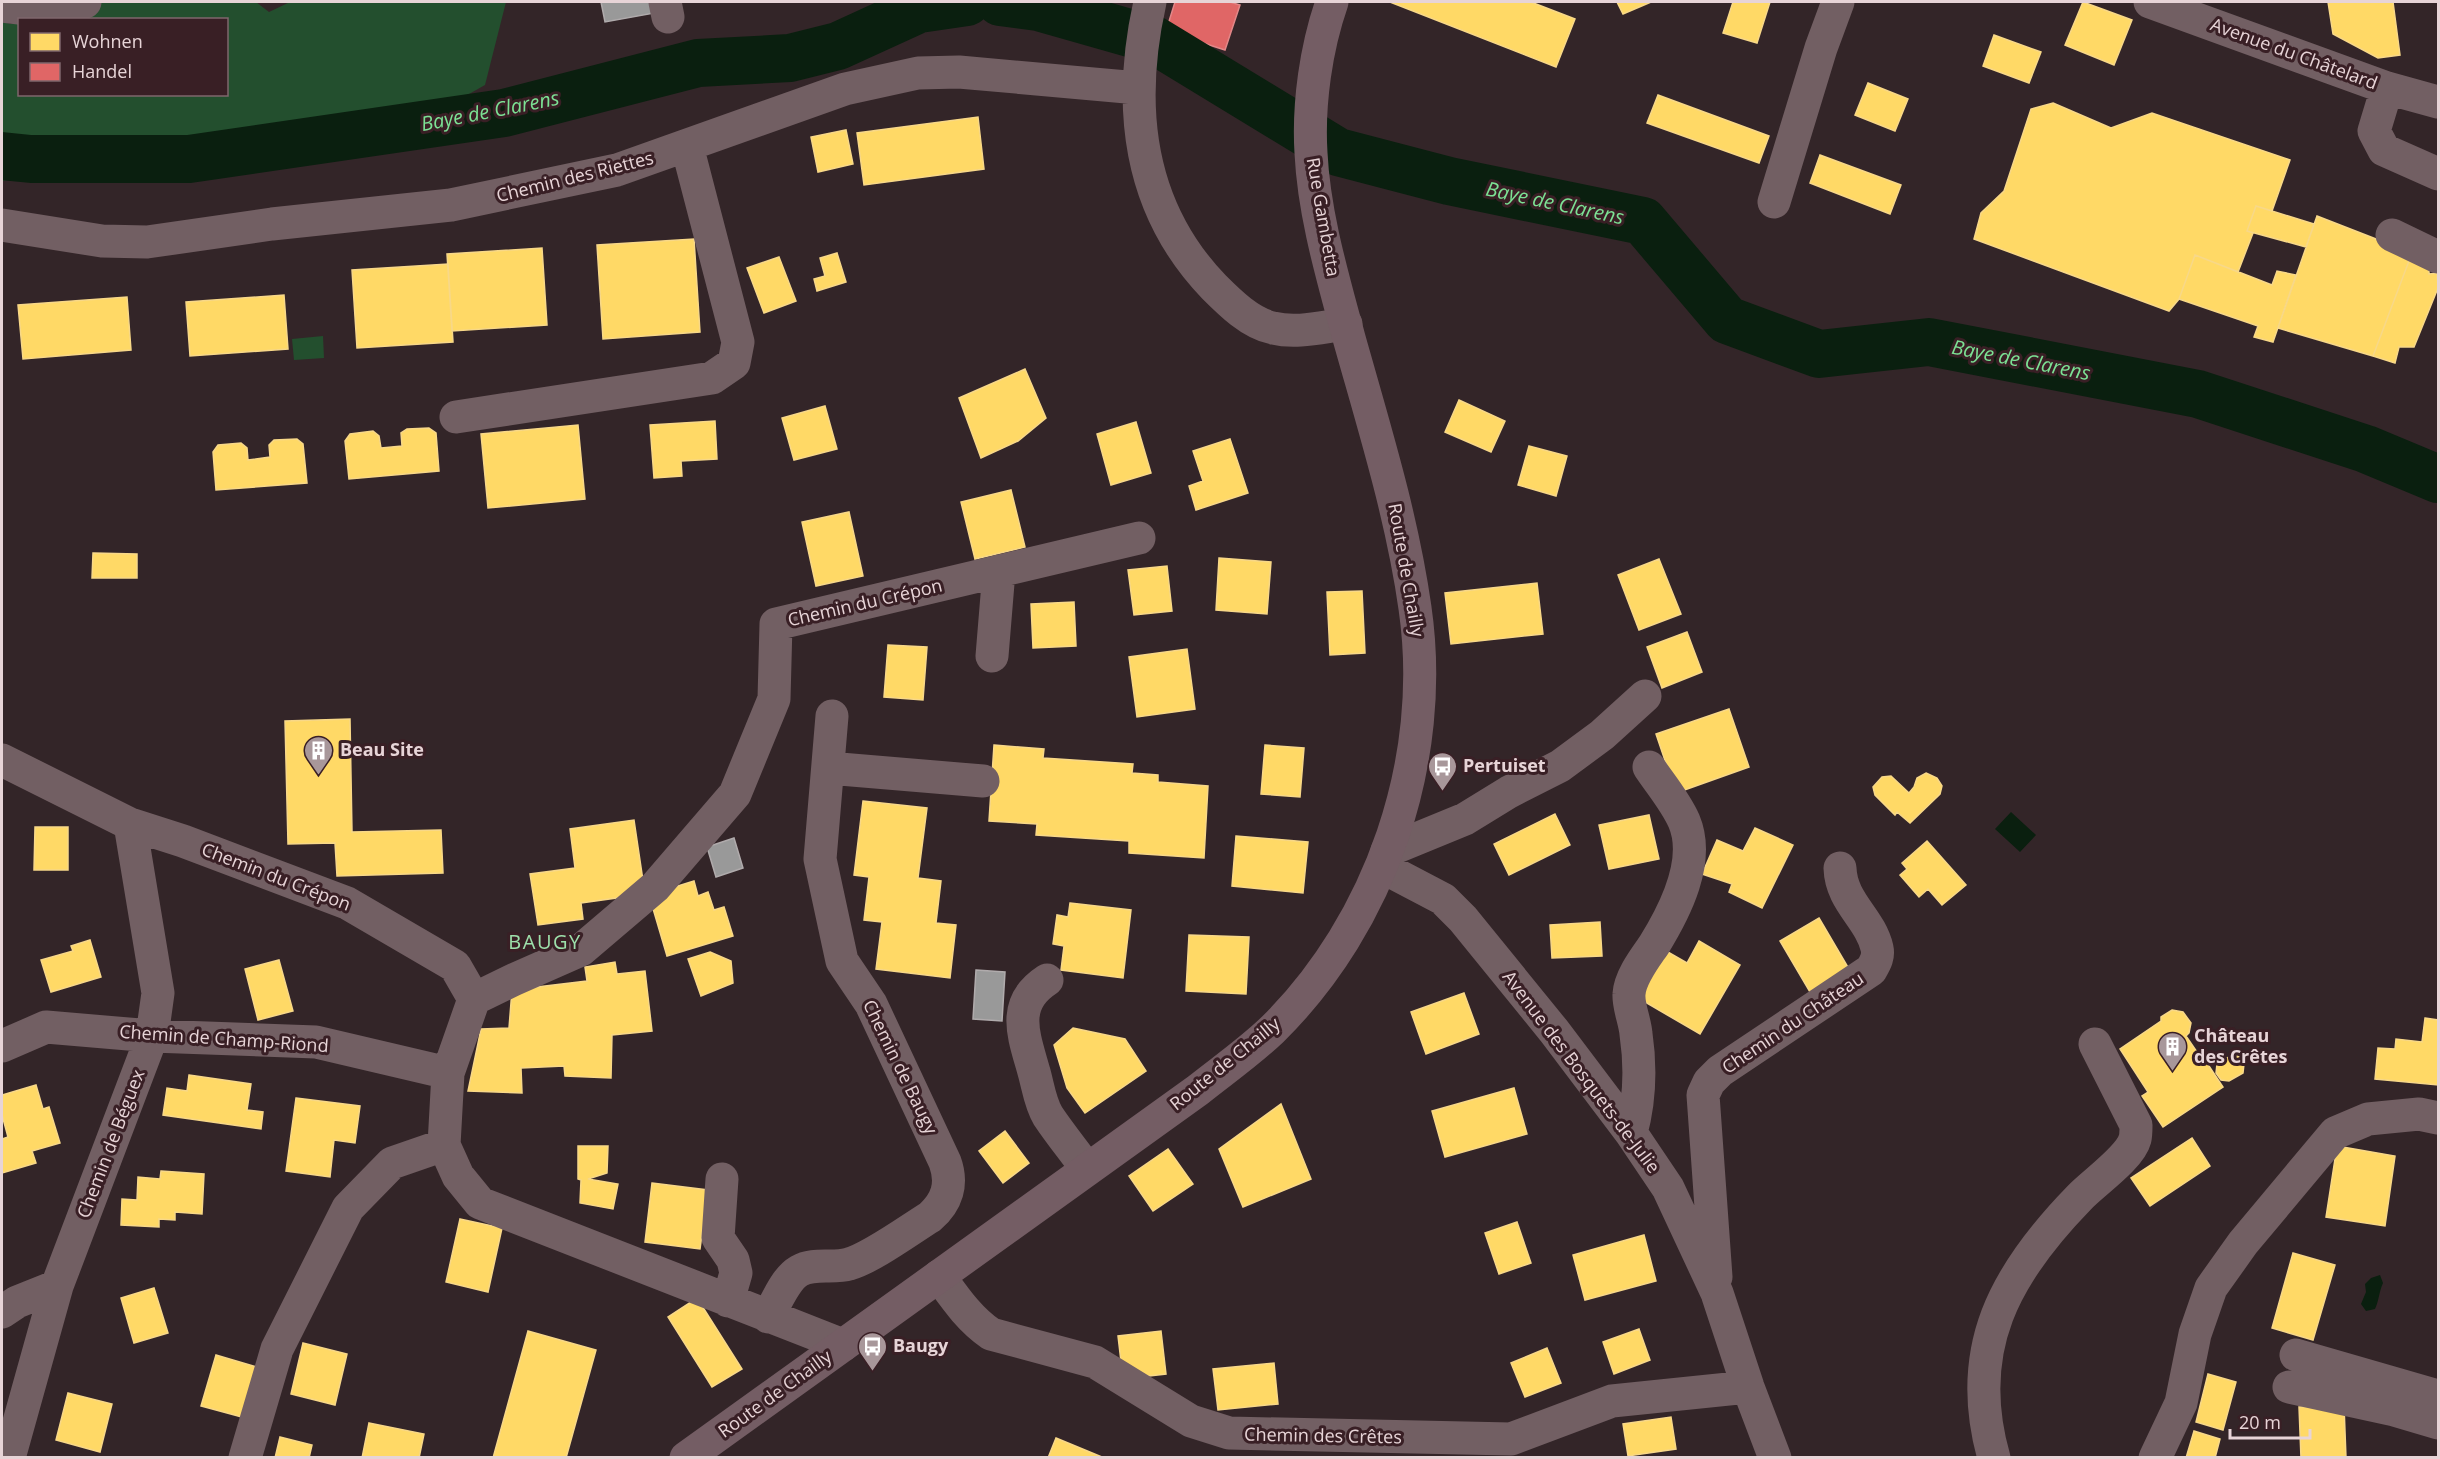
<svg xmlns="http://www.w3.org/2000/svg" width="2440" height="1459" viewBox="0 0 2440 1459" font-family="'Open Sans',sans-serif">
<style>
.green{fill:#234f2e}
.water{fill:#0a1f0f}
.homes{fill:#ffd966;stroke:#f8d888;stroke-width:1.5}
.shops{fill:#e06666;stroke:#e28788;stroke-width:1.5}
.industry{fill:#999;stroke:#b0abac;stroke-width:1.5}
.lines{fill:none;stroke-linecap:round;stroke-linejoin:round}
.river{stroke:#0a1f0f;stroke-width:48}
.minor{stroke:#725f63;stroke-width:33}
.major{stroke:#745d64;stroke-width:33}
.labels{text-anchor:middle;stroke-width:6;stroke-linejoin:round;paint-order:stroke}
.street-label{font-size:18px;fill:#e7d4d7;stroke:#391f25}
.poi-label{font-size:18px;font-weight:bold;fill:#e7d4d7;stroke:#391f25;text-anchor:start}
.water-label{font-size:20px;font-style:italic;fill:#7ce194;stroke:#391f25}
.neighbourhood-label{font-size:20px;letter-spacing:1.5px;fill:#9de0ab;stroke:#391f25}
</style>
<rect width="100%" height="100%" fill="#332528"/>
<path class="green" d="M 84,2 L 256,2 L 269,12 L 290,2 L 506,2 L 485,85 L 389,139 L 217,142 L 2,181 L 2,22 L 11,24 L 19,22 L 20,94 L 226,94 L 226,20 L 26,19 Z
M 323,336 L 324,358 L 294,360 L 292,339 Z"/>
<path class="water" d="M 2011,812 L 2036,835 L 2020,852 L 1995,829 Z
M 2380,1275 L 2383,1283 C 2379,1292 2379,1300 2375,1309 L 2366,1311 L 2361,1304 L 2366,1292 L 2365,1284 L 2371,1278 Z"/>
<path class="homes" d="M 1390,2 L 1531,2 L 1575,19 L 1556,67 Z
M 1617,2 L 1651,2 L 1623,14 Z
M 1733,2 L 1770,2 L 1757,43 L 1723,33 Z
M 2083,2 L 2132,20 L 2114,65 L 2065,45 Z
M 2328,2 L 2393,2 L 2400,55 L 2378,58 L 2333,34 Z
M 1994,35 L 2041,52 L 2029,83 L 1983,66 Z
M 1868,83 L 1908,99 L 1895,131 L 1855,115 Z
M 1658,95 L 1769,136 L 1759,163 L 1647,123 Z
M 2053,103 L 2111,128 L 2152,113 L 2290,160 L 2272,211 L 2256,206 L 2247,231 L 2253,233 L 2238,272 L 2195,255 L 2179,299 L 2169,311 L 1974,239 L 1981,213 L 2004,191 L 2031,109 Z
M 978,117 L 984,169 L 864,185 L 857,133 Z
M 846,130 L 853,164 L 818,172 L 811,137 Z
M 1820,155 L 1901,185 L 1890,214 L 1810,183 Z
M 2256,206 L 2314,224 L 2306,247 L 2247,231 Z
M 2317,216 L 2412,253 L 2373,356 L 2278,328 Z
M 694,239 L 700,332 L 603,339 L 597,245 Z
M 542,248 L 547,325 L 452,331 L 447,254 Z
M 837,253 L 846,282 L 817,291 L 814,279 L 825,276 L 820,258 Z
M 2412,253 L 2429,265 L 2429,274 L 2437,273 L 2438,288 L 2414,347 L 2399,347 L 2395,363 L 2373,356 Z
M 2195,255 L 2272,285 L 2277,271 L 2296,275 L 2273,342 L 2254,337 L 2258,326 L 2179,299 Z
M 779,257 L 796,301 L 764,313 L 747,268 Z
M 448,264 L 453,342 L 357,348 L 352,270 Z
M 284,295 L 288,349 L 190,356 L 186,302 Z
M 127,297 L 131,350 L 23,359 L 18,305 Z
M 1025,369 L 1046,418 L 1018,441 L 981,458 L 959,398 Z
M 1459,400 L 1505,421 L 1491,452 L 1445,432 Z
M 825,406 L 837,449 L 794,460 L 782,418 Z
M 715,421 L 717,459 L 681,461 L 682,476 L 654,478 L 650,425 Z
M 1136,422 L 1151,473 L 1111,485 L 1097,434 Z
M 578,425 L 585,499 L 488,508 L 481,434 Z
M 429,428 L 436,433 L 439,471 L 349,479 L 345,441 L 350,434 L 373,431 L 379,436 L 381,448 L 402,446 L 401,433 L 407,429 Z
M 297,439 L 303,444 L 307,483 L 216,490 L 213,452 L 218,445 L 241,443 L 247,448 L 248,460 L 270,457 L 269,445 L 274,440 Z
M 1230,439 L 1248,493 L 1196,510 L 1189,486 L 1203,481 L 1193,451 Z
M 1529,446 L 1567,456 L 1556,496 L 1518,485 Z
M 1011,490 L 1025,547 L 975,559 L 961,502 Z
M 849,512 L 863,576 L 816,586 L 802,522 Z
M 93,553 L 137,554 L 137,578 L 92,578 Z
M 1219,558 L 1271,562 L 1267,614 L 1216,610 Z
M 1659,559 L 1681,614 L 1639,630 L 1618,575 Z
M 1167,566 L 1172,611 L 1134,615 L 1128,570 Z
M 1537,583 L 1543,634 L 1451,644 L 1445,593 Z
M 1362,591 L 1365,653 L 1330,655 L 1327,592 Z
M 1074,602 L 1076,646 L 1033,648 L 1031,604 Z
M 1687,632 L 1702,672 L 1662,688 L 1647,647 Z
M 888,645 L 927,647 L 923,700 L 884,697 Z
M 1187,649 L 1195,709 L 1137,717 L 1129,657 Z
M 1729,709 L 1749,767 L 1676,793 L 1656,734 Z
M 350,719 L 352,832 L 441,830 L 443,873 L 337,876 L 335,843 L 288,844 L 285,721 Z
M 994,745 L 1044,749 L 1043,758 L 1133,764 L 1132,773 L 1158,775 L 1158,782 L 1208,786 L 1204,858 L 1129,853 L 1129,841 L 1036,835 L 1037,824 L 989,821 Z
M 1265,745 L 1304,748 L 1300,797 L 1261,794 Z
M 1926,773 L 1937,778 L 1942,786 L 1940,794 L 1910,823 L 1897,812 L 1895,815 L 1875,795 L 1873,787 L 1882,777 L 1891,776 L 1909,793 L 1914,787 L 1917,778 Z
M 863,801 L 927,808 L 918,878 L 941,881 L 936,923 L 956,925 L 950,978 L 876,969 L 882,922 L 864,920 L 869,877 L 854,875 Z
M 1555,814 L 1570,845 L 1509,875 L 1494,844 Z
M 1649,815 L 1659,859 L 1609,869 L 1599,825 Z
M 634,820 L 645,894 L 581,903 L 583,919 L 538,925 L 530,874 L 575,868 L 570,829 Z
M 35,827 L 68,827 L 68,870 L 34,870 Z
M 1755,828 L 1793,845 L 1762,908 L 1729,892 L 1732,884 L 1702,874 L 1717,840 L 1743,851 Z
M 1236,836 L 1308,842 L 1303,893 L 1232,886 Z
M 1927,841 L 1966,885 L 1942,905 L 1928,889 L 1919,897 L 1900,875 L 1907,869 L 1902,863 Z
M 694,881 L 698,896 L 708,892 L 714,910 L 724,907 L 733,936 L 667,956 L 649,895 Z
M 1070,903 L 1131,910 L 1123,978 L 1061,970 L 1064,946 L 1053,944 L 1057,915 L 1068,917 Z
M 1819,918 L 1849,969 L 1810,992 L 1780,941 Z
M 1600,922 L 1602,956 L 1552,958 L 1550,925 Z
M 1189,935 L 1249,937 L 1246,994 L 1186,991 Z
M 90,940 L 101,977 L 51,992 L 41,960 L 73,951 L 71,946 Z
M 1699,941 L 1740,965 L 1700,1034 L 1633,995 L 1661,948 L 1687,963 Z
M 710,952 L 731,961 L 733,983 L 701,996 L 688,959 Z
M 279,960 L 293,1011 L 258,1020 L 245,969 Z
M 615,962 L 617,974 L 645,971 L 652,1031 L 612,1035 L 611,1078 L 565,1076 L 564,1066 L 521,1068 L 522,1093 L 468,1091 L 481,1029 L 509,1028 L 512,990 L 587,981 L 585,967 Z
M 1464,993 L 1479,1034 L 1426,1054 L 1411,1012 Z
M 2172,1010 L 2183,1012 L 2191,1023 L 2189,1033 L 2186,1036 L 2199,1055 L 2201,1054 L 2223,1087 L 2163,1127 L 2142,1096 L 2148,1092 L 2120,1049 L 2161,1021 L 2161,1017 Z
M 2425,1018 L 2438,1020 L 2438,1085 L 2375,1079 L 2378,1048 L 2395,1049 L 2396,1039 L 2422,1042 Z
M 1073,1028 L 1125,1039 L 1146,1071 L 1085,1113 L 1067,1088 L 1054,1045 Z
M 2232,1055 L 2240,1057 L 2244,1064 L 2243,1073 L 2229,1081 L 2221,1080 L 2216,1073 L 2217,1064 Z
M 189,1075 L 251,1084 L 247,1110 L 263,1112 L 261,1129 L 163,1115 L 167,1088 L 187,1091 Z
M 36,1085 L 43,1109 L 49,1107 L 60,1143 L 32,1151 L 36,1163 L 2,1173 L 2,1139 L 8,1137 L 2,1115 L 2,1095 Z
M 1514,1088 L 1527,1134 L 1445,1157 L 1432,1111 Z
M 296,1098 L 360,1106 L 355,1143 L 334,1140 L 330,1177 L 286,1171 Z
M 1281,1104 L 1311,1179 L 1243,1207 L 1219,1149 Z
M 1005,1131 L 1029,1163 L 1003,1183 L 979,1151 Z
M 2192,1138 L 2210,1166 L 2150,1206 L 2131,1178 Z
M 578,1146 L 608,1146 L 607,1173 L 588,1179 L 618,1184 L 613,1209 L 580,1203 L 581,1180 L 578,1179 Z
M 2337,1146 L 2395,1156 L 2385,1226 L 2326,1217 Z
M 1168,1149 L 1193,1184 L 1153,1211 L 1129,1176 Z
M 161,1171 L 204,1174 L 202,1214 L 175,1212 L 175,1220 L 159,1219 L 159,1227 L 121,1225 L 122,1199 L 137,1200 L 138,1177 L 160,1179 Z
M 652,1183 L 708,1190 L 700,1249 L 645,1242 Z
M 460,1219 L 502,1228 L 488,1292 L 446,1282 Z
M 1517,1222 L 1531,1263 L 1499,1274 L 1485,1233 Z
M 1644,1235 L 1656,1281 L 1585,1300 L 1573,1255 Z
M 2293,1253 L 2335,1265 L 2313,1340 L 2272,1328 Z
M 154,1288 L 168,1333 L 134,1343 L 121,1298 Z
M 697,1298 L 742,1369 L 712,1387 L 668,1317 Z
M 1639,1329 L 1650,1360 L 1614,1374 L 1603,1342 Z
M 528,1331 L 596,1350 L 566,1458 L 493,1458 Z
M 1161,1331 L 1166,1374 L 1123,1379 L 1118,1336 Z
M 303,1343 L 347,1354 L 335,1405 L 291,1394 Z
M 1547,1348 L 1561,1383 L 1525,1397 L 1511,1363 Z
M 216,1355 L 257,1367 L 242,1417 L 201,1406 Z
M 1274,1363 L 1278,1404 L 1218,1410 L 1213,1369 Z
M 2208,1374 L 2236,1382 L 2223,1430 L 2196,1422 Z
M 68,1393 L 112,1404 L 100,1452 L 56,1440 Z
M 2344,1405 L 2346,1458 L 2301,1458 L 2299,1407 Z
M 1671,1417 L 1676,1449 L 1628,1456 L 1623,1424 Z
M 369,1423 L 424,1434 L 419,1458 L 362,1458 Z
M 2194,1431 L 2220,1439 L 2215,1458 L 2186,1458 Z
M 280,1437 L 312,1445 L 309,1458 L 275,1458 Z
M 1056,1438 L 1102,1457 L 1102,1458 L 1048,1458 Z"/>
<path class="shops" d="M 1175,2 L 1230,2 L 1240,5 L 1225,50 L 1166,31 Z"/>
<path class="industry" d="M 601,2 L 658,2 L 660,12 L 605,22 Z
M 734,838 L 743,868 L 716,877 L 707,847 Z
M 976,970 L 1005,972 L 1002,1021 L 973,1019 Z"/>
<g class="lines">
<path class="river" d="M 1000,2 L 1038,7 L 1154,40 L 1338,152 L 1449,181 L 1643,221 L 1727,320 L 1819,354 L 1929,342 L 2198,394 L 2366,449 L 2438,479
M 2,156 L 31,159 L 189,159 L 504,113 L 698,63 L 790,58 L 838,46 L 919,9 L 967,2"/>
<path class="minor" d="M 665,2 L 668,17
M 1150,2 C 1127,105 1137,207 1214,287 C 1230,303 1250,323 1273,328 C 1296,334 1322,327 1346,324
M 2150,2 L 2387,88 L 2438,102
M 2,6 L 26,9 L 85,2
M 2387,88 L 2374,131 L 2384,150 L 2438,174
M 1774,202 L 1821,48 L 1838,2
M 2,225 L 102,241 L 147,242 L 272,224 L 451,205 L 617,170 L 845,89 L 918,73 L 959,72 L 1138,88
M 2392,235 L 2438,257
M 456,417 L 712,378 L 734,363 L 738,342 L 687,146
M 992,656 L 999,571
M 2,760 L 130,824 L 183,841 L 347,903 L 455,966 L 474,999 L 513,980 L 581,950 L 655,887 L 735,794 L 774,699 L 776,624 L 1139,538
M 828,768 L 983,781
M 1387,851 L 1465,819 L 1509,792 L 1560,766 L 1602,735 L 1645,696
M 1382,867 L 1443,899 L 1463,919 L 1554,1031 L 1631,1133 L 1668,1188 L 1717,1293 L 1748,1387 L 1775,1458
M 1047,980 C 1010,1004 1024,1036 1034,1072 C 1038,1086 1040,1103 1048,1116 C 1060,1134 1074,1151 1087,1169
M 474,999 L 448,1073 L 444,1145 L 458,1176 L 480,1203 L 843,1345
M 2,1046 L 46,1027 L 152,1036 L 316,1042 L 448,1073
M 1631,1133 C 1640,1100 1641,1068 1636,1034 C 1635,1021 1628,1006 1629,994 C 1630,977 1645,958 1654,945 C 1675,911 1701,861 1684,821 C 1675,801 1661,785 1649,767
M 722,1179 L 718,1238 L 733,1260 L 736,1273 L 728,1301
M 939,1276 C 955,1298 969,1319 991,1334 L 1095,1362 L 1191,1421 L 1229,1433 L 1511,1439 L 1612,1401 L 1748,1387
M 1716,1277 L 1703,1095 L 1709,1082 L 1720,1071 L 1871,970 C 1875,963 1879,957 1877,948 C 1870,918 1841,902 1840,868
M 2,1312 L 17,1302 L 57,1286
M 768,1317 C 776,1303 785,1279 799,1271 C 814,1262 833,1269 849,1264 C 871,1258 909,1230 930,1217 C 947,1202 953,1184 945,1162 L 871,1004 L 842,961 L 820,859 L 832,716
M 2296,1355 L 2438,1396
M 2289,1387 L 2394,1410 L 2438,1423
M 9,1458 L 57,1286 L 152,1036 L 158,993 L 130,824
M 245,1458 L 277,1349 L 348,1208 L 392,1163 L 444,1145
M 1994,1458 C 1963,1349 2005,1274 2079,1198 C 2093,1183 2130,1158 2135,1139 C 2136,1135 2136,1129 2136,1125 L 2095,1044
M 2155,1458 L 2181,1403 L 2195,1334 L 2211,1288 L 2243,1243 L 2335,1133 L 2368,1119 L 2419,1114 L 2438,1118"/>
<path class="major" d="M 686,1458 L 1198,1090 C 1223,1070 1249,1052 1272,1030 C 1381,923 1437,759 1415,608 C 1402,516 1374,427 1349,338 C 1333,278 1314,215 1311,153 C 1308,104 1316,48 1332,2"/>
</g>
<defs>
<symbol id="building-pin" viewBox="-11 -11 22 30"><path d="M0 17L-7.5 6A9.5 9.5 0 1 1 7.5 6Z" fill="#a8979a" stroke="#391f25"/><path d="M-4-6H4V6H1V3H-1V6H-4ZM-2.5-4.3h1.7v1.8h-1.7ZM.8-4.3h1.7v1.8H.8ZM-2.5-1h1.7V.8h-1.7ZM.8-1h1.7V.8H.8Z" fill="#fff"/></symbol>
<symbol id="bus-pin" viewBox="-11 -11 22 30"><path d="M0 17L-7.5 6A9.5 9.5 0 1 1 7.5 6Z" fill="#a8979a" stroke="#391f25"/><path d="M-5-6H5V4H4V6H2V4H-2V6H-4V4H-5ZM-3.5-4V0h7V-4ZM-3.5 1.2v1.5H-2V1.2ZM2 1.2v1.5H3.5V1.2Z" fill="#fff"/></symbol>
</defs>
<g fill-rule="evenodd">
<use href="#building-pin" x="302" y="734" width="33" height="45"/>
<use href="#bus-pin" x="1426" y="750" width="33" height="45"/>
<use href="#building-pin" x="2156" y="1030" width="33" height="45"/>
<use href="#bus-pin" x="856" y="1330" width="33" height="45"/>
</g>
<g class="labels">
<g class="street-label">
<text transform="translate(2294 54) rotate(20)" y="6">Avenue du Châtelard</text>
<text transform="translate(575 177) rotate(-14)" y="6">Chemin des Riettes</text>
<text transform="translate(1323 217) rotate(80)" y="6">Rue Gambetta</text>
<text transform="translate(1406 570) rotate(80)" y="6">Route de Chailly</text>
<text transform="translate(865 603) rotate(-13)" y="6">Chemin du Crépon</text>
<text transform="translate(276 877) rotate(21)" y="6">Chemin du Crépon</text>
<text transform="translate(1793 1023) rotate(-34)" y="6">Chemin du Château</text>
<text transform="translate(224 1039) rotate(4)" y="6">Chemin de Champ-Riond</text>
<text transform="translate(1225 1064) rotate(-39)" y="6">Route de Chailly</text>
<text transform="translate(900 1067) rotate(64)" y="6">Chemin de Baugy</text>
<text transform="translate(1581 1072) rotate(53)" y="6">Avenue des Bosquets-de-Julie</text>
<text transform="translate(111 1144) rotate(-69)" y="6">Chemin de Béguex</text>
<text transform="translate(775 1394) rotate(-36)" y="6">Route de Chailly</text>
<text transform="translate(1323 1436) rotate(1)" y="6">Chemin des Crêtes</text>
</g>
<g class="poi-label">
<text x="340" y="756">Beau Site</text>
<text x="1463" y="772">Pertuiset</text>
<text x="2194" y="1042">Château<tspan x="2194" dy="21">des Crêtes</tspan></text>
<text x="893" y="1352">Baugy</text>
</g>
<g class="water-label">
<text transform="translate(490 111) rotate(-11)" y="7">Baye de Clarens</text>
<text transform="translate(1555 203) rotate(12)" y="7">Baye de Clarens</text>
<text transform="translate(2021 360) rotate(11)" y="7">Baye de Clarens</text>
</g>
<g class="neighbourhood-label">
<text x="545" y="949">BAUGY</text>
</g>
</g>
<rect width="2440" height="1459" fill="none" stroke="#e7d4d7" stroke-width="6"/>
<rect x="18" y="18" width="210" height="78" fill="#391f25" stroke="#7f676c" stroke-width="1.5"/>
<rect x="30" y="33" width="30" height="18" fill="#ffd966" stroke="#7f676c" stroke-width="1.5"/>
<text x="72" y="48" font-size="18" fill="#e7d4d7">Wohnen</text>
<rect x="30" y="63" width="30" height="18" fill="#e06666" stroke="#7f676c" stroke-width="1.5"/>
<text x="72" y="78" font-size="18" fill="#e7d4d7">Handel</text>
<path d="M2230 1429v9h80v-9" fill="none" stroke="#e7d4d7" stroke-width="3"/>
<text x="2239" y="1429" font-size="18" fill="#e7d4d7" stroke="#391f25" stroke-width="4.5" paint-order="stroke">20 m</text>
</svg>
